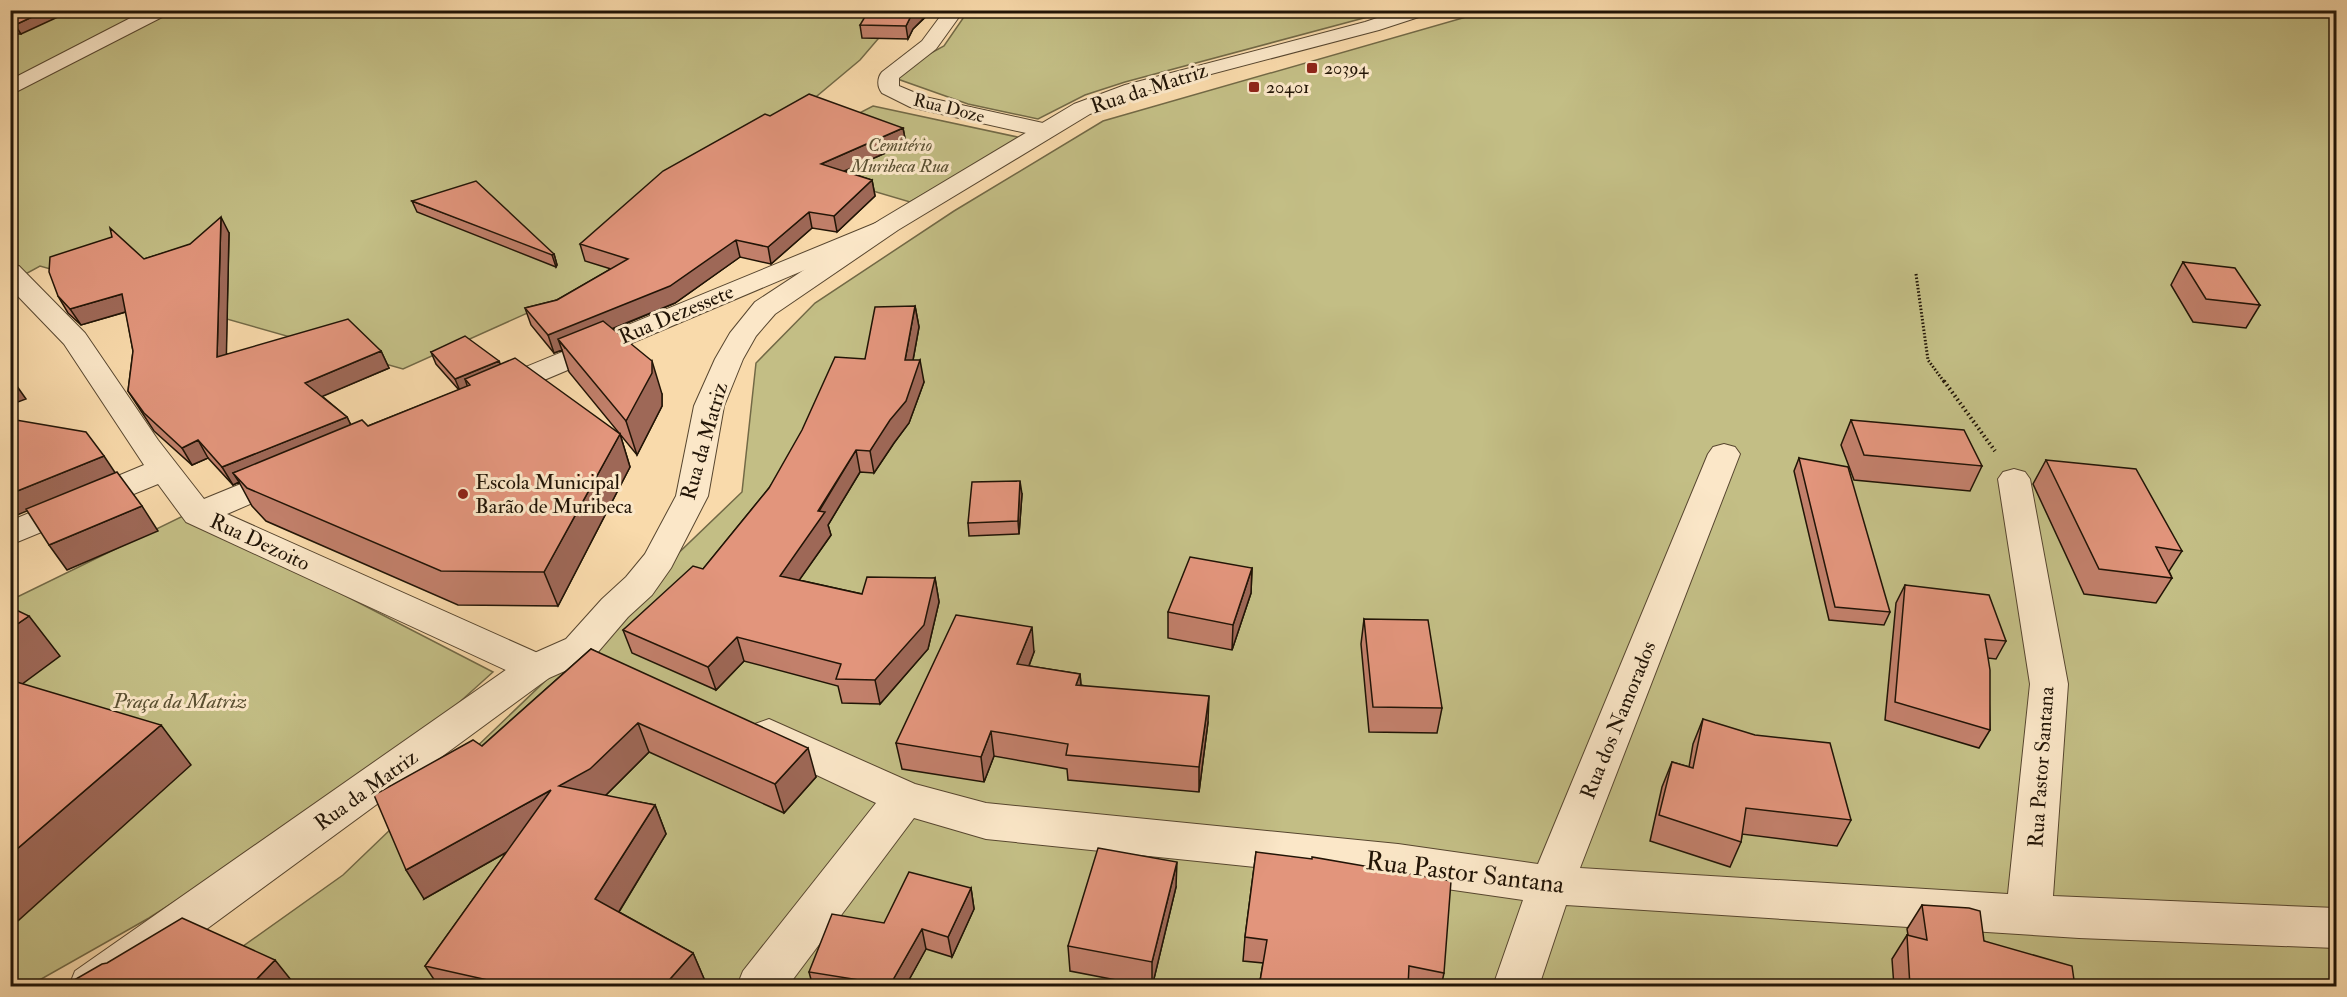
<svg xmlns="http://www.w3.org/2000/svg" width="2347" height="997" viewBox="0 0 2347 997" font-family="'IM FELL Double Pica',serif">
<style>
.green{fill:#c3be85;stroke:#726946;stroke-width:1.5}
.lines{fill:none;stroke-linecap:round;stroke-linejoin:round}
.minor-casing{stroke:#57462f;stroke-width:2}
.tertiary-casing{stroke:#57462f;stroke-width:2}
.path-far1{stroke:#211406;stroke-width:3;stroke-dasharray:1.5 2;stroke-linecap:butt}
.path{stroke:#211406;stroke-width:4;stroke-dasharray:1.5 3;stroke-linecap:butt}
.minor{fill:#fbe7c8;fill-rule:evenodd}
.tertiary{fill:#fbe7c8;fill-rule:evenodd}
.wall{fill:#c2806b;stroke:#211406;stroke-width:1.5}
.shaded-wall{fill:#9e6857;stroke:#211406;stroke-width:1.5}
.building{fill:#e2957c;stroke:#211406;stroke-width:1.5}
.poi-dot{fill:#8f2418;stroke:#fbe7c8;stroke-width:2}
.labels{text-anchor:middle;stroke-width:6;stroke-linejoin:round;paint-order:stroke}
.far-poi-label{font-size:18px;fill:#211406;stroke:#fbe7c8;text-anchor:start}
.far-street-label{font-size:18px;fill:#211406;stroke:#fbe7c8}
.far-park-label{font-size:18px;font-style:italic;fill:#5a5032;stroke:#fbe7c8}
.street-label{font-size:21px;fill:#211406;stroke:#fbe7c8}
.poi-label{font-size:21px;fill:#211406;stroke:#fbe7c8;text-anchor:start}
.park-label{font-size:21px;font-style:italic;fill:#5a5032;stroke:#fbe7c8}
.near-street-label{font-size:26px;fill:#211406;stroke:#fbe7c8}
</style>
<rect width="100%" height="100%" fill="#f9daab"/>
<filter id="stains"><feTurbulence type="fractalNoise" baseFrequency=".00333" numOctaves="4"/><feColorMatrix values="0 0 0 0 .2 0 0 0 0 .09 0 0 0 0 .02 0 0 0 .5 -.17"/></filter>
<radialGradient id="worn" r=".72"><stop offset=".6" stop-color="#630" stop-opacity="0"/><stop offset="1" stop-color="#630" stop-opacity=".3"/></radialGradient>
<path class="green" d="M 11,11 L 902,11 L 860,60 L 592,284 L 403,369 L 40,266 L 11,282 Z
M 968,11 L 1390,11 L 1125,82 L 1085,95 L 1038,119 L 968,104 L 889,76 L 944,46 Z
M 1487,11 L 2336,11 L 2336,986 L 187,986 L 343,875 L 742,492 L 756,363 L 815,303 L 954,211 L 1103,121 Z
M 873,106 L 1022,138 L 910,202 L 768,160 Z
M 187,514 L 493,672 L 393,762 L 149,918 L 29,986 L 11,986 L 11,600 Z"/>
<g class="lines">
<defs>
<path id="minor" d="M 146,10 L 170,10 L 168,14 L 10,95 L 10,80 Z
M 945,10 L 964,10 L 936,49 L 899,78 L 899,86 L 925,97 L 1052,125 L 1055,130 L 1052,135 L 1044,137 L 910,107 L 882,93 C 877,87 877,78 882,72 L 922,41 Z
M 883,220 L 892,223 L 896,228 L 892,233 L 504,397 L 493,400 L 482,397 L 478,391 L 482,385 Z
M 10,264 L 19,266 L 85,333 L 158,440 L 204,499 L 277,469 L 288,466 L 299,469 L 304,476 L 299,483 L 227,514 L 549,658 L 555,668 L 549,678 L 536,682 L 523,678 L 186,522 L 158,484 L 10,545 L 10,521 L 144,465 L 64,344 L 10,288 Z
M 1724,444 L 1735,447 L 1740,454 L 1580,868 L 2008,894 L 2030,684 L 1998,479 L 2003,472 L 2014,469 L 2025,472 L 2030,479 L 2068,684 L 2053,896 L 2336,908 L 2336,948 L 2079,938 L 1566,905 L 1539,986 L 1493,986 L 1523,900 L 1398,882 L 986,839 L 914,818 L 788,986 L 737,986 L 743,971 L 876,803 L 755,746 L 749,735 L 755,724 L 769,719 L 915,784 L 986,803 L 1398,844 L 1538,864 L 1708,454 L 1713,447 Z"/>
<path id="tertiary" d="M 1401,10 L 1430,10 L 1428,14 L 1379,30 L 1139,93 L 1090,114 L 898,230 L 775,314 L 756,336 L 743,359 L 724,406 L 708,496 L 671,568 L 652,595 L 628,617 L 592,659 L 549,678 L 129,986 L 69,986 L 75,971 L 523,658 L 566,639 L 602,599 L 626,577 L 645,554 L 676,496 L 694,406 L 715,359 L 730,333 L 755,302 L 880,220 L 1074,104 L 1125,85 L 1365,22 Z"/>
</defs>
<use href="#minor" class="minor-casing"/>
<use href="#tertiary" class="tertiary-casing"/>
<path class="path-far1" d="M 1916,274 L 1928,360 L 1945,383"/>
<path class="path" d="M 1944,381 L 1995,451"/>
<use href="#minor" class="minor"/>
<use href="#tertiary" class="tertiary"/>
</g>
<path class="wall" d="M 10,10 L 21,34 L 10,34 Z
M 932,11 L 913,29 L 908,39 L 862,38 L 860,25 Z
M 770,116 L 903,128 L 906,144 L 844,171 L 872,180 L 875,196 L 837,232 L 812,228 L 771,264 L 740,257 L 675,303 L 613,329 L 662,394 L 662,406 L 637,455 L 569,372 L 562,350 L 554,353 L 531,325 L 525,308 L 557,300 L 611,269 L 585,261 L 580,244 Z
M 412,201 L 554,254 L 557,265 L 556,267 L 417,212 Z
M 229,233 L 226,354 L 381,351 L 389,368 L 322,396 L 347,417 L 351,425 L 368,426 L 459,390 L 436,364 L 431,352 L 500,364 L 620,434 L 630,467 L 558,606 L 458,605 L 266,521 L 252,506 L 239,482 L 233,485 L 208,458 L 192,465 L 154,431 L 128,391 L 133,351 L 126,312 L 81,325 L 68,313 L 58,296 L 144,259 Z
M 2183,262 L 2260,305 L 2246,328 L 2193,322 L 2171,285 Z
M 915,306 L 919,327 L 913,360 L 924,382 L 909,423 L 894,443 L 874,473 L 860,472 L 828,525 L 831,535 L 799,580 L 862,594 L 935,578 L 939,602 L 928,649 L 880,704 L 842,703 L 838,686 L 744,661 L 716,690 L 632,653 L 623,630 L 703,569 L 769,488 L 865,359 Z
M 1851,420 L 1982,466 L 1970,491 L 1854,480 L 1841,445 Z
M 1799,458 L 1890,612 L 1884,625 L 1829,620 L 1794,471 Z
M 2046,460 L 2182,551 L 2169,571 L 2172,578 L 2156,603 L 2084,594 L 2033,484 Z
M 1022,494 L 1019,534 L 969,536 L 968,523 Z
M 1252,568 L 1251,593 L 1232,650 L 1168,638 L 1168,612 Z
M 1905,585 L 2006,641 L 1996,659 L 1988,658 L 1990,730 L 1979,748 L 1885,720 L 1896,603 Z
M 1364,619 L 1442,708 L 1437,733 L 1369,732 L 1361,644 Z
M 591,649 L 816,777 L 784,813 L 649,752 L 605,796 L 655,805 L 666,834 L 619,912 L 693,953 L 705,981 L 700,987 L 439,987 L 425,966 L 507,852 L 424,899 L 482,746 Z
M 1034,652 L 1029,666 L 1080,674 L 1081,685 L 1208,722 L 1199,792 L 1068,780 L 1067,769 L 994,756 L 984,782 L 902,769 L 896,743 Z
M 1703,719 L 1851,820 L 1837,846 L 1742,834 L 1741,842 L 1730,867 L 1650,841 L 1662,787 L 1672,762 L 1689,767 L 1693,744 Z
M 1256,852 L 1444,973 L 1441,987 L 1259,987 L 1263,963 L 1243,961 L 1245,937 Z
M 1176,887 L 1152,987 L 1070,971 L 1068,946 Z
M 971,888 L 974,909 L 952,957 L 926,949 L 905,987 L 813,987 L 809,972 L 884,923 Z
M 1922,905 L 1984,941 L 2075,987 L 1894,987 L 1892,959 L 1907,935 L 1908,935 L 1907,929 Z
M 2328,981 L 2337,987 L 2322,987 Z"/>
<path class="shaded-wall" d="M 47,10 L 73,10 L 21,34 L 15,25 Z
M 917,10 L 932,10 L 913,29 L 908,39 L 906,26 L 911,16 Z
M 903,128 L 906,144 L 824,180 L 821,164 Z
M 872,180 L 875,196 L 837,232 L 834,216 Z
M 809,212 L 812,228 L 771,264 L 768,247 Z
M 221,217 L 229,233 L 226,374 L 217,357 Z
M 736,240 L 740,257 L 675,303 L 565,348 L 558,339 L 562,350 L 554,353 L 548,335 Z
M 554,254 L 557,265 L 556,267 L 552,255 Z
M 122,294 L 132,310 L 81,325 L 70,309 Z
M 915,306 L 919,327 L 909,382 L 905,360 Z
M 381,351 L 389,368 L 314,400 L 305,383 Z
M 920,360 L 924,382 L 909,423 L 894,443 L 874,473 L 870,451 Z
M 499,361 L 504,373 L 465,379 L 468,388 L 460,391 L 455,379 Z
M 652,361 L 662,394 L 662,406 L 637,455 L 626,421 Z
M 14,382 L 26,399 L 10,405 L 10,383 Z
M 347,417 L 355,434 L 233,473 L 239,482 L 233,485 L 222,467 Z
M 620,434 L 630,467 L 558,606 L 544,572 Z
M 198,440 L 208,458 L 192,465 L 182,448 Z
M 856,450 L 860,472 L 828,525 L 831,535 L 786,599 L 780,576 Z
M 104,456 L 116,474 L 10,518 L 10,494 Z
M 1020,481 L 1022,494 L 1019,534 L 1018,521 Z
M 142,506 L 158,531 L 67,570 L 49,545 Z
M 1252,568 L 1251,593 L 1232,650 L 1233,625 Z
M 935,578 L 939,602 L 928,649 L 880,704 L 875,680 Z
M 29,616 L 60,656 L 10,693 L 10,629 Z
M 1032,627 L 1034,652 L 1020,689 L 1017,664 Z
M 737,637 L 744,661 L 716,690 L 708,667 Z
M 1080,674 L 1082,699 L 1076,685 Z
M 1209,696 L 1208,722 L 1199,792 L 1199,767 Z
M 638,723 L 649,752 L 603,798 L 559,786 Z
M 161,725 L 191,765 L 10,928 L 10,855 Z
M 991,731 L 994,756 L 984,782 L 981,757 Z
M 808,748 L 816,777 L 784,813 L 775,784 Z
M 551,790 L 565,819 L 424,899 L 406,870 Z
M 655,805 L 666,834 L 609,928 L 595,899 Z
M 1177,862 L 1176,887 L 1152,987 L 1152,962 Z
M 971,888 L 974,909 L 952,957 L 948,937 Z
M 922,929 L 926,949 L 905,987 L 890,987 L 890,985 Z
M 693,953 L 705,981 L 700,987 L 663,987 Z
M 275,960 L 295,985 L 293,987 L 249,987 Z"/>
<path class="building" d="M 10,10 L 47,10 L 15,25 L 10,24 Z
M 869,10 L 917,10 L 911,16 L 906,26 L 860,25 Z
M 809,94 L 903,128 L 821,164 L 872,180 L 834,216 L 809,212 L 768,247 L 736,240 L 670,286 L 548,335 L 525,308 L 557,300 L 628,259 L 580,244 L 663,171 L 765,114 L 770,116 Z
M 476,181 L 554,254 L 552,255 L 412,201 Z
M 221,217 L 217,357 L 348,319 L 381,351 L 305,383 L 347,417 L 222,467 L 198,440 L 182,448 L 144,413 L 128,391 L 133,351 L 122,294 L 70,309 L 58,296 L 49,272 L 50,257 L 112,237 L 110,228 L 144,259 L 190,244 Z
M 2183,262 L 2235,268 L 2260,305 L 2206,299 Z
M 915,306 L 905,360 L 920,360 L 906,401 L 890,420 L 870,451 L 856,450 L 818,511 L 825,512 L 780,576 L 862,594 L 867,577 L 935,578 L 924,625 L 875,680 L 836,679 L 841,664 L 737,637 L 708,667 L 623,630 L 693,566 L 703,569 L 769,488 L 802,430 L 835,357 L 865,359 L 875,307 Z
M 603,321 L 652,361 L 652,373 L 626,421 L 558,339 Z
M 465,336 L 499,361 L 455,379 L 431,352 Z
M 515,358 L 620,434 L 544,572 L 441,571 L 247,488 L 233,473 L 362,420 L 368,426 L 470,385 L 465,379 Z
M 10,419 L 86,432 L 104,456 L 10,494 Z
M 1851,420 L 1964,430 L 1982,466 L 1864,455 Z
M 1799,458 L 1848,467 L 1890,612 L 1835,607 Z
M 2046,460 L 2136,469 L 2182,551 L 2156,547 L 2172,578 L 2099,569 Z
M 117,472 L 142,506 L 49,545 L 26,509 Z
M 1020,481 L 1018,521 L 968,523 L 972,482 Z
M 1190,557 L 1252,568 L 1233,625 L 1168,612 Z
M 1905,585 L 1989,595 L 2006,641 L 1985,639 L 1990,670 L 1990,730 L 1895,702 Z
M 10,607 L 29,616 L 10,629 Z
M 956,615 L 1032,627 L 1017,664 L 1080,674 L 1076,685 L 1209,696 L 1199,767 L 1066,755 L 1068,744 L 991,731 L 981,757 L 896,743 Z
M 1364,619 L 1428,620 L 1442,708 L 1373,707 Z
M 591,649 L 808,748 L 775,784 L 638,723 L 590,769 L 559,786 L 655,805 L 595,899 L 693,953 L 663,987 L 519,987 L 425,966 L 551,790 L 406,870 L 374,795 L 473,740 L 482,746 Z
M 10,680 L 161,725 L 10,855 Z
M 1703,719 L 1755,735 L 1830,743 L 1851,820 L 1746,808 L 1741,842 L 1659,815 L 1672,762 L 1693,768 Z
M 1098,848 L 1177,862 L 1152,962 L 1068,946 Z
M 1256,852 L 1312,859 L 1312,857 L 1451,881 L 1444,973 L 1409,966 L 1408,987 L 1259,987 L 1267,940 L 1245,937 Z
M 909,872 L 971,888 L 948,937 L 922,929 L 890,985 L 809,972 L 832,914 L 884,923 Z
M 1922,905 L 1969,908 L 1980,911 L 1984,941 L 2072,966 L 2075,987 L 1910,987 L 1907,935 L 1927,940 Z
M 182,918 L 275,960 L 249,987 L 62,987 L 102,964 L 107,963 Z
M 2328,981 L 2337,982 L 2337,987 L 2331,987 Z"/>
<g class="poi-dot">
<rect x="1306" y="62" width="12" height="12" rx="3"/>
<rect x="1248" y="81" width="12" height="12" rx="3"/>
<circle cx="463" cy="494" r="6"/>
</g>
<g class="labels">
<g class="far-poi-label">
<text x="1324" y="74">20394</text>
<text x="1266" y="93">20401</text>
</g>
<g class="far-street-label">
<text transform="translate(949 108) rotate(14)" y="6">Rua Doze</text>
</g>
<g class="far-park-label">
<text x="900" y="151">Cemitério<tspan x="900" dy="21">Muribeca Rua</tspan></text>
</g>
<g class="street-label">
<text transform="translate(1149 88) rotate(-18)" y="7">Rua da Matriz</text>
<text transform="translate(676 314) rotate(-23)" y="7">Rua Dezessete</text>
<text transform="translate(704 441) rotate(-74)" y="7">Rua da Matriz</text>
<text transform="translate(260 542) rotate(25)" y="7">Rua Dezoito</text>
<text transform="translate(1618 720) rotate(-68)" y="7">Rua dos Namorados</text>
<text transform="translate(2041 767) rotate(-86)" y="7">Rua Pastor Santana</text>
<text transform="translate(366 790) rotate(-36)" y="7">Rua da Matriz</text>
</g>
<g class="poi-label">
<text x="475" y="489">Escola Municipal<tspan x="475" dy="24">Barão de Muribeca</tspan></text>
</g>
<g class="park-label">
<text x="180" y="708">Praça da Matriz</text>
</g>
<g class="near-street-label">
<text transform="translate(1465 872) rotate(7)" y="9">Rua Pastor Santana</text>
</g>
</g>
<rect width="2347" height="997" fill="none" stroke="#f9daab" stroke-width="36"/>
<rect x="12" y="12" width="2323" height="973" fill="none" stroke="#211406" stroke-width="3"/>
<rect x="18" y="18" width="2311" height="961" fill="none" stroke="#211406" stroke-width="1.5"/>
<rect width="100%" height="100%" filter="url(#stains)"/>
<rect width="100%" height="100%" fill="url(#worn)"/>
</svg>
